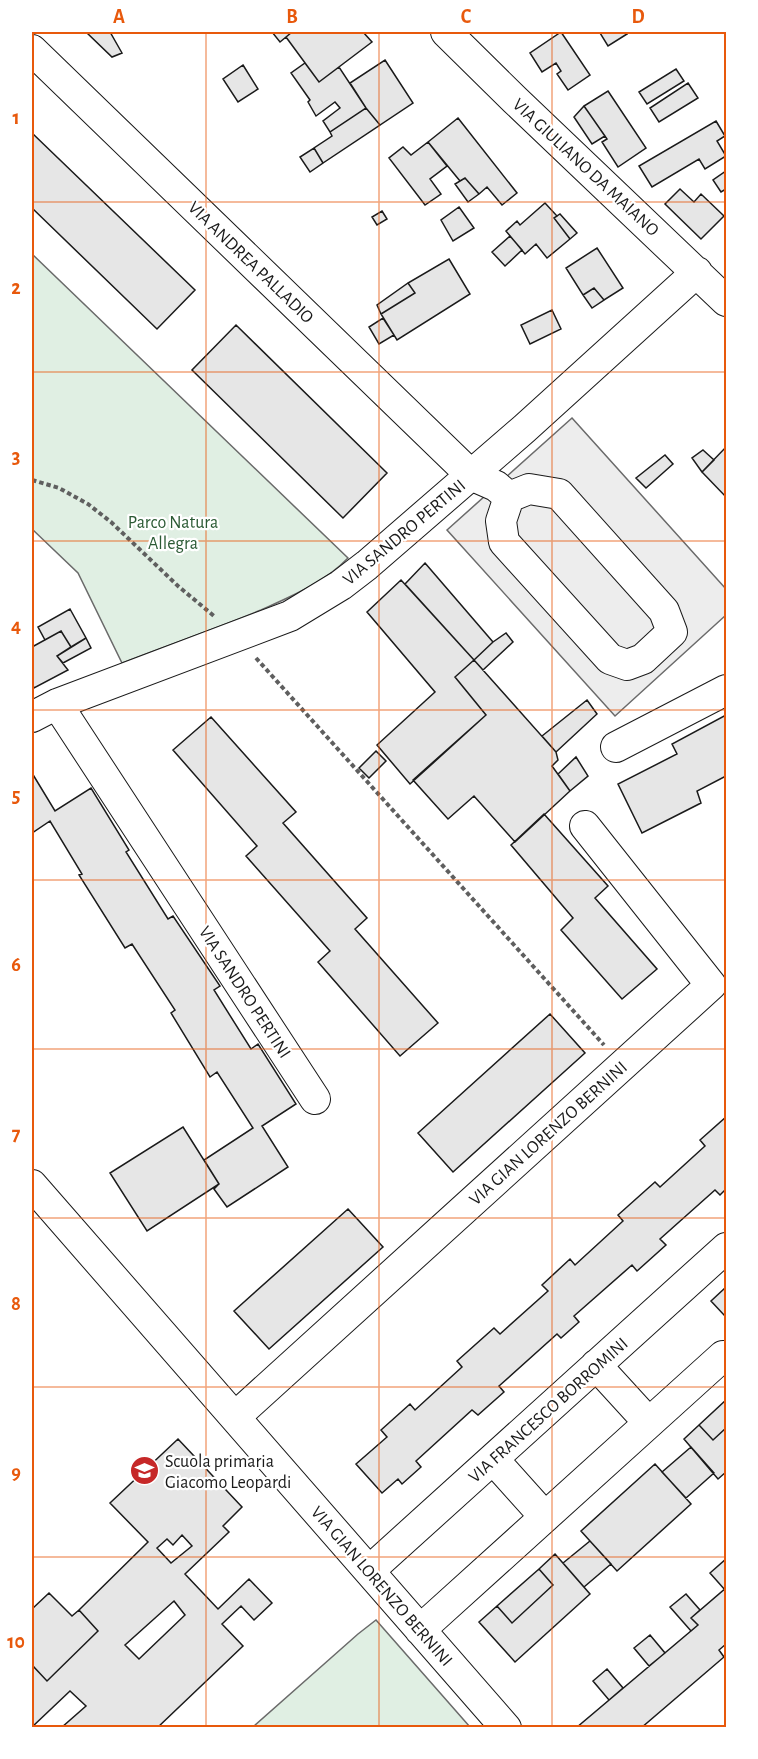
<svg xmlns="http://www.w3.org/2000/svg" width="758" height="1759" viewBox="0 0 758 1759" font-family="'Alegreya Sans',sans-serif">
<style>
.green{fill:#e0efe3;stroke:#6a6a6a;stroke-width:1.5}
.parking{fill:#ededed;stroke:#6a6a6a;stroke-width:1.5}
.building{fill:#e6e6e6;stroke:#1a1a1a;stroke-width:1.5;fill-rule:evenodd}
.lines{fill:none;stroke-linecap:round;stroke-linejoin:round}
.minor-casing{stroke:#1a1a1a;stroke-width:32}
.path{stroke:#5f5f5f;stroke-width:4;stroke-dasharray:4.5 3;stroke-linecap:butt}
.minor{stroke:#fff;stroke-width:30}
.grid{fill:none;stroke:#e8590c;stroke-width:1.5;stroke-opacity:0.55}
.labels{text-anchor:middle;stroke-width:4.5;stroke-linejoin:round;paint-order:stroke}
.street-label{font-size:18px;fill:#1a1a1a;stroke:#fff}
.park-label{font-size:18px;fill:#2b5a34;stroke:#fff}
.poi-label{font-size:18px;fill:#1a1a1a;stroke:#fff;text-anchor:start}
.neatline{fill:none;stroke:#e8590c;stroke-width:2}
.grid-label{font-size:20px;text-anchor:middle;font-weight:bold;fill:#e8590c}
</style>
<rect width="100%" height="100%" fill="#fff"/>
<path class="green" d="M 32,254 L 348,558 C 324,583 292,596 261,610 C 215,629 168,645 122,663 L 78,573 L 32,529 Z
M 376,1620 L 470,1727 L 253,1727 L 358,1634 Z"/>
<path class="parking" d="M 572,418 L 726,589 L 726,615 L 615,716 L 447,530 Z"/>
<path class="building" d="M 86,32 L 110,32 L 122,53 L 112,57 Z
M 272,32 L 292,32 L 280,42 Z
M 292,32 L 363,32 L 372,42 L 319,82 L 286,37 Z
M 561,32 L 590,75 L 568,90 L 557,74 L 561,71 L 556,63 L 542,72 L 530,53 Z
M 603,32 L 625,32 L 627,34 L 608,46 L 600,33 Z
M 385,60 L 413,103 L 380,125 L 366,108 L 350,83 Z
M 305,63 L 319,82 L 339,67 L 366,108 L 330,132 L 323,121 L 340,108 L 335,102 L 316,116 L 308,102 L 310,100 L 291,73 Z
M 243,65 L 258,89 L 238,102 L 223,79 Z
M 676,69 L 684,81 L 647,104 L 639,92 Z
M 688,83 L 698,98 L 659,122 L 650,108 Z
M 608,91 L 646,148 L 618,167 L 602,142 L 607,139 L 584,106 Z
M 584,106 L 605,136 L 592,144 L 574,117 Z
M 366,108 L 380,125 L 323,163 L 314,148 L 332,136 L 330,132 Z
M 458,118 L 517,193 L 502,205 L 487,187 L 479,194 L 465,178 L 460,181 L 428,142 Z
M 716,121 L 725,136 L 717,141 L 726,156 L 705,169 L 699,159 L 652,187 L 639,166 Z
M 32,133 L 195,290 L 157,329 L 32,208 Z
M 428,142 L 447,166 L 430,179 L 441,194 L 425,205 L 389,158 L 403,147 L 411,155 Z
M 314,148 L 323,163 L 310,172 L 300,157 Z
M 726,171 L 726,189 L 721,192 L 713,180 Z
M 465,178 L 479,194 L 468,202 L 455,184 Z
M 680,189 L 694,202 L 701,194 L 724,216 L 701,239 L 665,204 Z
M 545,203 L 557,216 L 554,218 L 570,239 L 547,258 L 536,244 L 525,254 L 506,231 L 517,221 L 520,225 Z
M 459,207 L 474,228 L 453,241 L 441,220 Z
M 382,211 L 387,219 L 377,225 L 372,217 Z
M 560,214 L 577,233 L 570,239 L 554,218 Z
M 510,236 L 522,250 L 505,266 L 492,252 Z
M 597,248 L 623,288 L 604,300 L 594,288 L 583,295 L 566,268 Z
M 449,259 L 470,294 L 397,340 L 381,314 L 415,293 L 408,283 Z
M 408,283 L 415,293 L 381,314 L 377,305 Z
M 594,288 L 604,300 L 592,308 L 583,295 Z
M 552,310 L 561,329 L 530,344 L 521,325 Z
M 383,318 L 394,335 L 379,344 L 369,327 Z
M 236,325 L 387,473 L 343,518 L 192,370 Z
M 726,447 L 726,497 L 702,472 Z
M 703,450 L 714,460 L 702,472 L 692,458 Z
M 665,455 L 673,464 L 646,488 L 636,478 Z
M 425,563 L 493,642 L 474,660 L 405,584 Z
M 401,580 L 474,660 L 455,677 L 486,715 L 410,784 L 377,745 L 435,692 L 367,612 Z
M 70,609 L 86,638 L 71,647 L 61,631 L 45,640 L 38,627 Z
M 61,631 L 71,647 L 57,656 L 68,670 L 34,688 L 32,683 L 32,647 Z
M 506,633 L 513,642 L 483,670 L 474,660 L 493,642 Z
M 86,638 L 91,648 L 63,663 L 57,656 Z
M 474,660 L 556,752 L 558,760 L 552,766 L 570,791 L 515,842 L 474,796 L 448,819 L 413,780 L 486,715 L 455,677 Z
M 587,700 L 597,714 L 556,752 L 542,736 Z
M 726,715 L 726,776 L 697,791 L 701,803 L 642,833 L 618,784 L 677,754 L 672,744 Z
M 211,717 L 296,812 L 283,823 L 367,918 L 355,929 L 438,1023 L 400,1056 L 318,962 L 330,951 L 246,856 L 257,846 L 173,750 Z
M 376,751 L 386,761 L 369,778 L 359,768 Z
M 576,757 L 588,776 L 570,791 L 558,774 Z
M 32,773 L 55,811 L 91,788 L 129,850 L 126,852 L 168,919 L 173,916 L 220,986 L 214,990 L 251,1049 L 258,1044 L 296,1104 L 262,1126 L 288,1167 L 227,1207 L 214,1189 L 219,1184 L 204,1160 L 253,1128 L 217,1072 L 210,1077 L 171,1013 L 175,1010 L 132,944 L 125,948 L 79,875 L 82,874 L 50,821 L 32,833 Z
M 544,814 L 608,886 L 595,898 L 657,969 L 622,999 L 561,930 L 573,918 L 511,845 Z
M 550,1014 L 585,1053 L 453,1172 L 418,1133 Z
M 726,1117 L 726,1189 L 720,1195 L 715,1190 L 660,1239 L 666,1245 L 637,1271 L 632,1265 L 574,1316 L 579,1322 L 561,1338 L 557,1334 L 499,1386 L 504,1392 L 478,1415 L 472,1410 L 416,1461 L 421,1467 L 402,1484 L 398,1479 L 382,1493 L 356,1464 L 387,1437 L 381,1430 L 410,1404 L 415,1410 L 462,1367 L 457,1361 L 494,1328 L 500,1334 L 548,1291 L 542,1285 L 570,1259 L 575,1265 L 623,1221 L 618,1215 L 655,1182 L 660,1187 L 705,1146 L 700,1140 Z
M 183,1127 L 219,1184 L 147,1231 L 110,1173 Z
M 348,1209 L 383,1247 L 269,1349 L 234,1311 Z
M 725,1288 L 726,1290 L 726,1313 L 724,1315 L 711,1301 Z
M 726,1400 L 726,1428 L 713,1440 L 699,1425 Z
M 699,1425 L 713,1440 L 726,1428 L 726,1472 L 718,1479 L 684,1439 Z
M 178,1439 L 242,1507 L 223,1526 L 229,1532 L 185,1574 L 218,1609 L 249,1579 L 272,1603 L 254,1620 L 241,1606 L 222,1624 L 243,1646 L 157,1728 L 61,1728 L 86,1706 L 70,1691 L 32,1727 L 32,1665 L 47,1681 L 98,1631 L 79,1610 L 148,1542 L 110,1503 ZM 182,1535 L 192,1546 L 171,1563 L 157,1548 L 167,1539 L 173,1545 ZM 174,1601 L 185,1615 L 139,1659 L 125,1645 Z
M 691,1447 L 714,1473 L 686,1498 L 662,1472 Z
M 655,1464 L 691,1504 L 617,1571 L 581,1531 Z
M 590,1541 L 611,1564 L 584,1587 L 563,1563 Z
M 555,1554 L 590,1594 L 515,1662 L 479,1622 L 497,1606 L 512,1623 L 553,1585 L 539,1569 Z
M 726,1559 L 726,1588 L 725,1590 L 710,1573 Z
M 539,1569 L 553,1585 L 512,1623 L 497,1606 Z
M 726,1588 L 726,1644 L 719,1650 L 724,1657 L 641,1728 L 576,1728 L 698,1625 L 691,1618 Z
M 49,1593 L 72,1616 L 79,1610 L 98,1631 L 47,1681 L 32,1665 L 32,1609 Z
M 686,1594 L 700,1610 L 691,1618 L 698,1625 L 691,1631 L 670,1607 Z
M 650,1635 L 665,1653 L 649,1666 L 634,1648 Z
M 607,1669 L 623,1688 L 609,1700 L 593,1681 Z"/>
<g class="lines">
<defs>
<path id="minor" d="M 446,32 L 515,100 L 726,301
M 32,50 L 471,475 L 496,486 L 509,497 L 501,521 L 504,542 L 610,659 L 627,665 L 643,659 L 672,632 L 664,611 L 559,494 L 529,489 L 509,497
M 57,704 L 315,1099
M 32,717 L 57,704 L 290,616 L 341,585 L 367,565 L 524,429 L 697,272
M 616,747 L 726,690
M 32,1185 L 506,1728
M 596,1365 L 649,1423
M 235,1417 L 711,985 L 585,826
M 493,1459 L 545,1517
M 369,1571 L 726,1248
M 420,1630 L 723,1356"/>
</defs>
<use href="#minor" class="minor-casing"/>
<path class="path" d="M 32,480 L 59,488 L 88,504 L 111,522 L 178,586 L 214,616
M 256,658 L 604,1045"/>
<use href="#minor" class="minor"/>
</g>
<path class="grid" d="M 206,32 L 206,1728M 379,32 L 379,1728M 552,32 L 552,1728M 32,202 L 726,202M 32,372 L 726,372M 32,541 L 726,541M 32,710 L 726,710M 32,880 L 726,880M 32,1049 L 726,1049M 32,1218 L 726,1218M 32,1387 L 726,1387M 32,1557 L 726,1557"/>
<defs>
<symbol id="school-disc" viewBox="-11 -11 22 22"><circle r="9.5" fill="#c62828" stroke="#fff"/><path d="M0-5L7-2L0 1L-7-2ZM-4 1L0 2.5L4 1V4Q0 6-4 4Z" fill="#fff"/></symbol>
</defs>
<g fill-rule="evenodd">
<use href="#school-disc" x="128" y="1454" width="33" height="33"/>
</g>
<g class="labels">
<g class="street-label">
<text transform="translate(586 167) rotate(43)" y="6">VIA GIULIANO DA MAIANO</text>
<text transform="translate(251 262) rotate(44)" y="6">VIA ANDREA PALLADIO</text>
<text transform="translate(404 532) rotate(-40)" y="6">VIA SANDRO PERTINI</text>
<text transform="translate(245 992) rotate(57)" y="6">VIA SANDRO PERTINI</text>
<text transform="translate(548 1133) rotate(-42)" y="6">VIA GIAN LORENZO BERNINI</text>
<text transform="translate(548 1410) rotate(-42)" y="6">VIA FRANCESCO BORROMINI</text>
<text transform="translate(382 1586) rotate(49)" y="6">VIA GIAN LORENZO BERNINI</text>
</g>
<g class="park-label">
<text x="173" y="528">Parco Natura<tspan x="173" dy="21">Allegra</tspan></text>
</g>
<g class="poi-label">
<text x="165" y="1467">Scuola primaria<tspan x="165" dy="21">Giacomo Leopardi</tspan></text>
</g>
</g>
<rect width="758" height="1759" fill="none" stroke="#ffffff" stroke-width="66"/>
<rect x="33" y="33" width="692" height="1693" class="neatline"/>
<g class="grid-label">
<text x="119" y="23">A</text>
<text x="292" y="23">B</text>
<text x="466" y="23">C</text>
<text x="638" y="23">D</text>
<text x="16" y="124">1</text>
<text x="16" y="294">2</text>
<text x="16" y="463">3</text>
<text x="16" y="632">4</text>
<text x="16" y="802">5</text>
<text x="16" y="971">6</text>
<text x="16" y="1140">7</text>
<text x="16" y="1310">8</text>
<text x="16" y="1479">9</text>
<text x="16" y="1648">10</text>
</g>
</svg>
